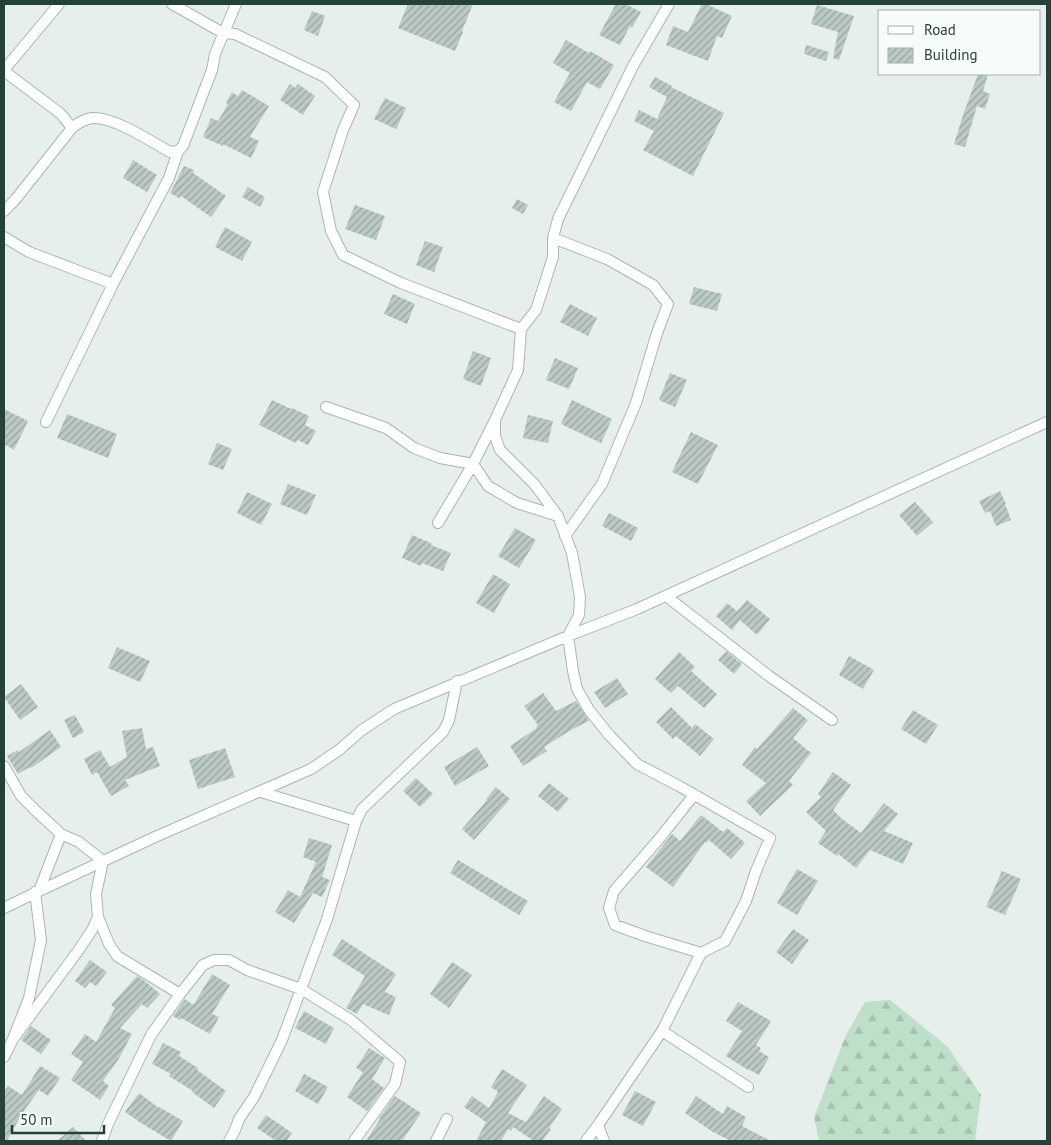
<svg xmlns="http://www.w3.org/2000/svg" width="1051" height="1145" viewBox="0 0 1051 1145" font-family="'PT Sans',sans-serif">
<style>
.forest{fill:url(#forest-firs)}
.building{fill:url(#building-hatch)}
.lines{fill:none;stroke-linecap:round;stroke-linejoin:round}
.minor-casing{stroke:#a8b8b2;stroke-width:12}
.minor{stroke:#fff;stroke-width:10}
</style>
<defs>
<pattern id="forest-firs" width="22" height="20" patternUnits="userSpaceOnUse" patternTransform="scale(1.25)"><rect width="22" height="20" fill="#bfe0c8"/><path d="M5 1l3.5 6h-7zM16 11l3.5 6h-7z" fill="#a4c1ad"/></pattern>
<pattern id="building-hatch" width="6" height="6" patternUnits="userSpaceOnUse" patternTransform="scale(1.25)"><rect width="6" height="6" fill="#bbcac4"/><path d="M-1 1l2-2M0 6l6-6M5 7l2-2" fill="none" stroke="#98a6a0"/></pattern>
</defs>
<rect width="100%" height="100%" fill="#e6efeb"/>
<path class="forest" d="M 890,1000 L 947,1046 L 981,1095 L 975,1141 L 819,1141 L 814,1117 L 846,1035 L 865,1002 Z"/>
<path class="building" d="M 408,4 L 473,4 L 462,31 L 463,32 L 455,51 L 398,28 Z
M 616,4 L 625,4 L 641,12 L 632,28 L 630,26 L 620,45 L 599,35 Z
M 702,4 L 706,4 L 732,16 L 722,38 L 717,36 L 708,61 L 666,45 L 673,26 L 688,32 Z
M 817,5 L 854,16 L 839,60 L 833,58 L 838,32 L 811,24 Z
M 312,11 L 325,16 L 318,36 L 304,30 Z
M 566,40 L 589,53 L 590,51 L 614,65 L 600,89 L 587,82 L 571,111 L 554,102 L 570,73 L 553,63 Z
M 806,45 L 829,52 L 826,61 L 804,54 Z
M 978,74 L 988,74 L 983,91 L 990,94 L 985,109 L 977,106 L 965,147 L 954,144 L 963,115 Z
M 655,77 L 672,86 L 671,87 L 724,113 L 693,176 L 643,150 L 654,131 L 634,121 L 639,110 L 657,119 L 667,97 L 649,87 Z
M 290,84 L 295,88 L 298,84 L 315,96 L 303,115 L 280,100 Z
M 242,90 L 269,106 L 250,137 L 259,141 L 251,158 L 223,144 L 223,146 L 203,137 L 211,118 L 218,121 L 228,104 L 226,103 L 232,92 L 238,96 Z
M 385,98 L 406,108 L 396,129 L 374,119 Z
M 133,160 L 157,175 L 147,192 L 123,178 Z
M 184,166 L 194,170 L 193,173 L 226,196 L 211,217 L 181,196 L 179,198 L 170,193 Z
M 248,187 L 265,197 L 260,207 L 242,197 Z
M 517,199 L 528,205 L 523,214 L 512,208 Z
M 355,205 L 385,216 L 376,240 L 345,229 Z
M 225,227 L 252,242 L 242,261 L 215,247 Z
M 425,241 L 443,247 L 434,272 L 416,265 Z
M 694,287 L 722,294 L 717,311 L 689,304 Z
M 393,294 L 415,304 L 407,324 L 384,314 Z
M 570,304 L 597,318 L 588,336 L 560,322 Z
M 473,351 L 491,358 L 481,386 L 463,379 Z
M 555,358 L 578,368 L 569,389 L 546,380 Z
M 670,373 L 687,380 L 675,407 L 659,400 Z
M 272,400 L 291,409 L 292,408 L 309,416 L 305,425 L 316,431 L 308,445 L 298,440 L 296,443 L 259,425 Z
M 572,400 L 612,419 L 601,443 L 561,424 Z
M 4,409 L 28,421 L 14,450 L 4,444 Z
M 67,414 L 117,434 L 108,458 L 57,438 Z
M 528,415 L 553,421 L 548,443 L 523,438 Z
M 691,432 L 718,445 L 698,484 L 672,472 Z
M 217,443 L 232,449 L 223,470 L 208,464 Z
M 288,484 L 316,495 L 307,515 L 280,504 Z
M 1000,491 L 1006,504 L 1005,504 L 1011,520 L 996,526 L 990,511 L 985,513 L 979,501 Z
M 247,492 L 272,504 L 261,525 L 237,513 Z
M 915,502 L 933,522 L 917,536 L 899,515 Z
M 609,513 L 638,528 L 631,541 L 602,526 Z
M 515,528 L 536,540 L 519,568 L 498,556 Z
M 412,535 L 431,543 L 431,545 L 451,553 L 443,571 L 422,563 L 421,566 L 402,558 Z
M 493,574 L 510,584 L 494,613 L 476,603 Z
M 747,600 L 770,619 L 757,635 L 740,620 L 732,630 L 716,616 L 727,603 L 737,611 Z
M 117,647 L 150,661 L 140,682 L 108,668 Z
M 726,651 L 742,664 L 734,674 L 718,660 Z
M 679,652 L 695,667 L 691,671 L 717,694 L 704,708 L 678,686 L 671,693 L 655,679 Z
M 849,656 L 874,670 L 863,689 L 839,675 Z
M 617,678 L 628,694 L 605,708 L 594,692 Z
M 21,684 L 38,707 L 20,720 L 4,697 Z
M 543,693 L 556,711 L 576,701 L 589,721 L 571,730 L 544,747 L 547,751 L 523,766 L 510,746 L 537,728 L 536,727 L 538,725 L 524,706 Z
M 671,707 L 692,728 L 695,724 L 714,739 L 700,756 L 676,736 L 673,739 L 656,722 Z
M 793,708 L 808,720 L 793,738 L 811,753 L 789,781 L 793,785 L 760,816 L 746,801 L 766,783 L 742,765 L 755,747 L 757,749 Z
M 913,710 L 938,725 L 926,744 L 901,729 Z
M 75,715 L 84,732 L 73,738 L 64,720 Z
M 142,728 L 146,749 L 153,747 L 160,766 L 125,780 L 129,786 L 111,796 L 97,772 L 92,775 L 84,759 L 100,750 L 110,767 L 127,757 L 122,731 Z
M 50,730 L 61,747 L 31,768 L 30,767 L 18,774 L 7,756 L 18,750 L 19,752 Z
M 477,747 L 489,766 L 455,786 L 444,767 Z
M 225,748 L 235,777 L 198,789 L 189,760 Z
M 833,772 L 851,785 L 833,810 L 841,818 L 861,833 L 884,803 L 898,814 L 884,831 L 913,843 L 903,864 L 870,850 L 856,868 L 838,854 L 837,856 L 818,843 L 826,831 L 806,812 L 821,797 L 818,794 Z
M 416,778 L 433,794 L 420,807 L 403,791 Z
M 549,783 L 569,799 L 558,812 L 538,796 Z
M 496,787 L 510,799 L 474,840 L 462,829 L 487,800 L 486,799 Z
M 701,815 L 723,832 L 727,828 L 745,843 L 731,859 L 709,840 L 706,843 L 705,842 L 673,887 L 646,867 L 672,834 L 680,841 Z
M 309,838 L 332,845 L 322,877 L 330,880 L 322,897 L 313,893 L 294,923 L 275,912 L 288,890 L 300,897 L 316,862 L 303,857 Z
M 458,860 L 528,901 L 519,915 L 450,873 Z
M 797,869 L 818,881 L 797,915 L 777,903 Z
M 1002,871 L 1021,879 L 1005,915 L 986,907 Z
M 793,929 L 809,940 L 792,964 L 776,952 Z
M 342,939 L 396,974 L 385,992 L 396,997 L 389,1015 L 363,1004 L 357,1014 L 346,1008 L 365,976 L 332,955 Z
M 90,960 L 107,972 L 96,986 L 90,982 L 85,988 L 75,981 Z
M 452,962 L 472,975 L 449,1008 L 430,994 Z
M 212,974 L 230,985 L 212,1014 L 219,1017 L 210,1034 L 181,1018 L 180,1020 L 173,1016 L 185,999 L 192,1004 L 194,1004 Z
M 137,976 L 146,982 L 160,994 L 147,1008 L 142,1004 L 120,1028 L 132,1034 L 118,1060 L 103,1081 L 109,1086 L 100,1100 L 71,1080 L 83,1062 L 71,1054 L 85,1034 L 96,1042 L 115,1008 L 111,1005 Z
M 738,1002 L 771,1021 L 756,1045 L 761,1048 L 759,1051 L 769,1057 L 759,1075 L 748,1069 L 748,1070 L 726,1056 L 742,1031 L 726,1021 Z
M 304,1011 L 334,1028 L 326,1044 L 295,1028 Z
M 31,1026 L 51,1040 L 41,1054 L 21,1040 Z
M 163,1043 L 181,1052 L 179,1056 L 198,1068 L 197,1070 L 226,1091 L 214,1108 L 192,1092 L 193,1091 L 169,1076 L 171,1074 L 152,1064 Z
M 369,1048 L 385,1058 L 372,1079 L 384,1088 L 367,1111 L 347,1097 L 363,1072 L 356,1068 Z
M 40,1066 L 60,1078 L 48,1096 L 39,1090 L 21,1115 L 7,1141 L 4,1141 L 4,1092 L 8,1086 L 22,1095 Z
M 502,1069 L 527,1085 L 508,1113 L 526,1122 L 544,1096 L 562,1109 L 549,1128 L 551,1129 L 542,1141 L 534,1141 L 513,1127 L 511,1131 L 508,1129 L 501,1141 L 476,1141 L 486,1122 L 464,1107 L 472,1096 L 489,1108 L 498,1092 L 491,1087 Z
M 304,1074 L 328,1087 L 318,1104 L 295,1091 Z
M 635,1091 L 656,1102 L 643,1126 L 622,1115 Z
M 139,1093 L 159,1108 L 159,1107 L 183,1121 L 171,1141 L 141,1123 L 125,1112 Z
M 395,1096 L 421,1113 L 402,1141 L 366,1141 L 380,1119 L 379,1118 Z
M 696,1096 L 723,1114 L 727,1106 L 746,1117 L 742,1126 L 771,1141 L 731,1141 L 713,1132 L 685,1113 Z
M 266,1115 L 292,1133 L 286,1141 L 276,1141 L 257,1128 Z
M 73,1127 L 86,1141 L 57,1141 Z"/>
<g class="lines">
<defs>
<path id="minor" d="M 172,4 L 223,33 L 235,34 L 325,77 L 354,105 L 343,130 L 323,192 L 331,231 L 343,255 L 401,283 L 521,329
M 4,70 L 59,4
M 4,71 L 61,114 L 72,128
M 4,211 L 15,200 L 72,128 C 78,123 84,119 92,118 C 115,117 150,141 170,152 L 178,151 L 183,146 L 212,70 L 215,54 L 236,4
M 4,237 L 29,252 L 113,284
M 553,238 L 607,259 L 653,285 L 668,304 L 657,333 L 636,403 L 602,484 L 565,536
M 326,407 L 386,428 L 414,448 L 440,458 L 473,464 L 438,523
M 495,420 L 495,436 L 500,450 L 535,485 L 558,516 L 572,553 L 580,597 L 579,615 L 568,636 L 573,671 L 577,689 L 589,710 L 610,736 L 637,764 L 679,786 L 770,838 L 756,871 L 746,901 L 725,941 L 701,953
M 46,422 L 113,284 L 169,178 L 178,151
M 558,516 L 517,503 L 488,486 L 473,464 L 495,420 L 518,370 L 521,329 L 536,310 L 553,257 L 553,238 L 558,219 L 633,66 L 669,4
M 666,596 L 769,676 L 832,720
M 4,766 L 21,796 L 36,811 L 61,834 L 79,842 L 103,861 L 96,894 L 98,917 L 92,930 L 78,951 L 13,1039
M 261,792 L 356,821
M 39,891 L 61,834
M 4,908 L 39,891 L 155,837 L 311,769 L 339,750 L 362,730 L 394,709 L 568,636 L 637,609 L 1047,422
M 98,917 L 109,944 L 117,956 L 180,994
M 662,1031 L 748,1087
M 4,1057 L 13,1039 L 29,998 L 41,940 L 35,892
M 102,1141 L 108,1124 L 151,1035 L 180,994 L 203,965 L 214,960 L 229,960 L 247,970 L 301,989 L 351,1020 L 400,1062 L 395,1084 L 354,1141
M 229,1141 L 235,1130 L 239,1119 L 254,1097 L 282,1040 L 327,919 L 356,821 L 362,809 L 443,732 L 449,720 L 457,681
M 436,1141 L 447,1119
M 586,1141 L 598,1125
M 604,1141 L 598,1125 L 662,1031 L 701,953 L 645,936 L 615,925 L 609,908 L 614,891 L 659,839 L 694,795"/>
</defs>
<use href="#minor" class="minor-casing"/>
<use href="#minor" class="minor"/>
</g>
<rect width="1051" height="1145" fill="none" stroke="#24423a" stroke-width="10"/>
<rect x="878" y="10" width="162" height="65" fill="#f7fbf9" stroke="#a3b1ad"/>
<rect x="888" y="26" width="25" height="8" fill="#ffffff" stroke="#a3b1ad"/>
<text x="924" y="35" font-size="15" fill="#24423a">Road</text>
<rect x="888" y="48" width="25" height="15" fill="url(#building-hatch)" stroke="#a3b1ad"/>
<text x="924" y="60" font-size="15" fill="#24423a">Building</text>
<path d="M12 1125v8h92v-8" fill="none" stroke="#24423a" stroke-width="2.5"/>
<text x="20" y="1125" font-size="15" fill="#24423a" stroke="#f7fbf9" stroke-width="4" paint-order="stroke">50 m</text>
</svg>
